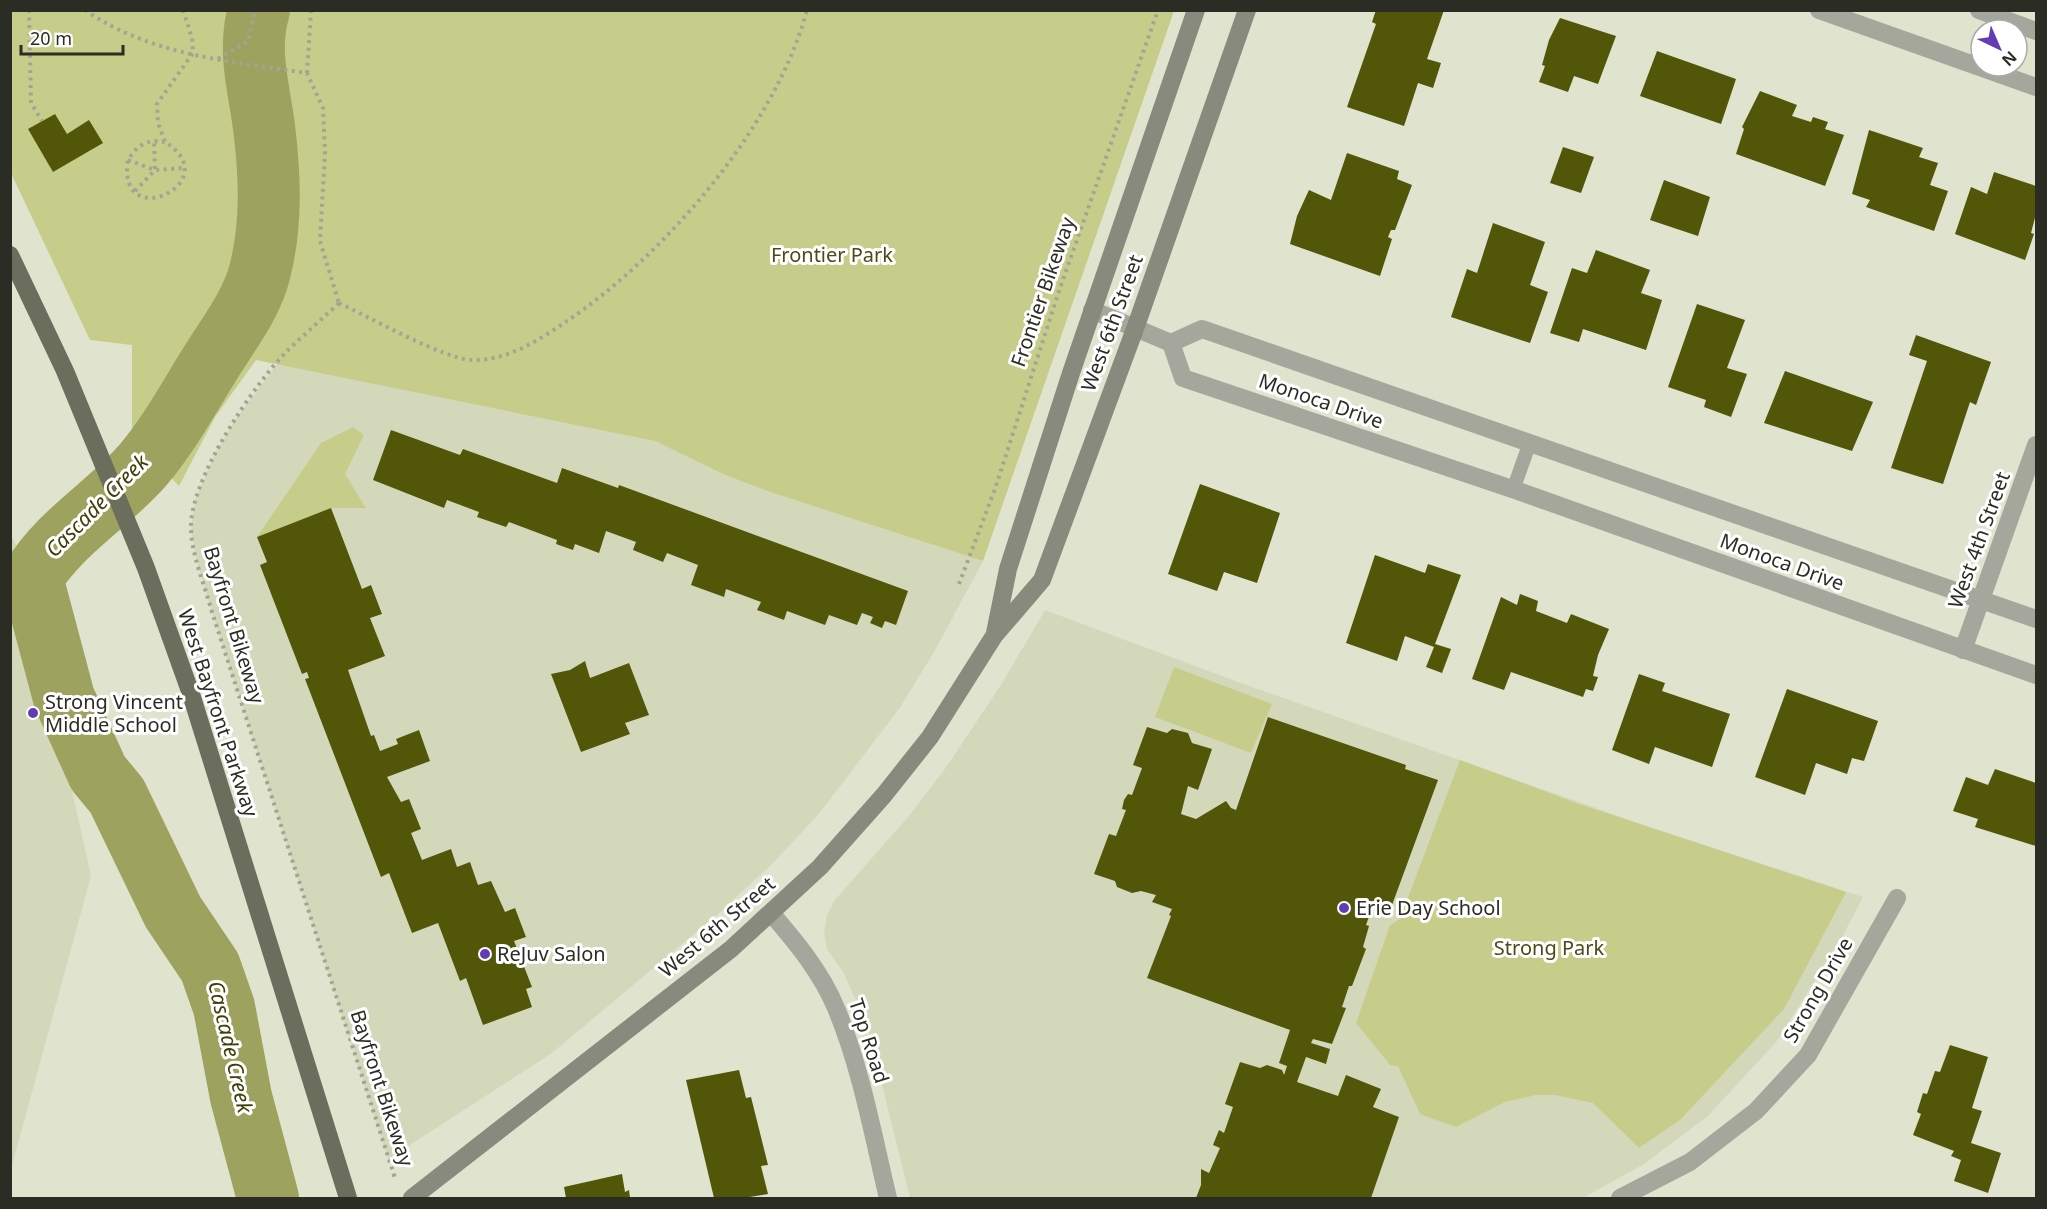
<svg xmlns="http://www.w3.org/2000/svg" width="2047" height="1209" viewBox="0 0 2047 1209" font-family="'Noto Sans',sans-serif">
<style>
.built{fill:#d4d8bb}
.green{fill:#c6cd8a}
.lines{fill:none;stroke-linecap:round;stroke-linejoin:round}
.river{stroke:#9da35e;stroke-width:62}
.building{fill:#525609}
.path{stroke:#a3a593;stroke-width:4;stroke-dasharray:3 4.5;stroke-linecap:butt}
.service{stroke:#a5a79d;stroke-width:14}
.minor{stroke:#a5a79d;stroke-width:18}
.secondary{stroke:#888a7d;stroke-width:18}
.trunk{stroke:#6b6e5c;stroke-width:18}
.poi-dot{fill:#633cb4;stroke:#fff;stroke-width:2}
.labels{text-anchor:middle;stroke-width:6;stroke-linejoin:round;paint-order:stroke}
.park-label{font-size:20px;fill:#484c17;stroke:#fff}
.street-label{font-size:20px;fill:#2b2c23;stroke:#fff}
.poi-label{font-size:20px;fill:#2b2c23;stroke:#fff;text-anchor:start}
.water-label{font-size:21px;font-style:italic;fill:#3c4008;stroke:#fff}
</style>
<rect width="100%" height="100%" fill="#e0e3cd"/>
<path class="built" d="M 279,362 L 655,441 L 725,475 L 770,492 L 983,561 L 934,652 L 899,709 L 818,815 L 773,863 L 718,914 L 552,1053 L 388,1159 L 211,609 L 196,558 L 191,528 L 195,500 L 215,454 L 234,421 Z
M 11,535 L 19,551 L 91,876 L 11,1169 Z
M 1045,610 L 1238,682 L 1644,825 L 1863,897 L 1841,939 L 1777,1041 L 1708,1116 L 1644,1164 L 1583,1198 L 910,1198 L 867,1024 L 843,972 L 827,949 L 824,933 L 827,915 L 834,901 L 909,816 L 947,766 L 1001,685 Z"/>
<path class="green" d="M 11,11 L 1174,11 L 983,561 L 770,492 L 725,475 L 655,441 L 256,360 L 215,417 L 179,486 L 132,437 L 132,345 L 90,340 L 11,173 Z
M 353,427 L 364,435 L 345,474 L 366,508 L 331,508 L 257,537 L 321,443 Z
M 1174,667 L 1272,704 L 1251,753 L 1155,717 Z
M 1460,760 L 1582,805 L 1846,892 L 1784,1009 L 1680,1120 L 1639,1148 L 1593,1103 L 1555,1095 L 1536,1095 L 1505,1102 L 1456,1127 L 1420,1114 L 1398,1066 L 1390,1065 L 1356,1023 L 1390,925 L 1400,919 Z"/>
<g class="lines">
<path class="river" d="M 259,10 C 247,50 259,88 264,127 C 270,176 272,223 260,271 C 252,305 226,337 208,367 C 188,399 168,436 143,465 C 108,505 60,532 32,578 L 64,698 L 98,773 L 117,796 L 173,912 L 210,967 L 224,1007 L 241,1097 L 268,1198"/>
</g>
<path class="building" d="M 1376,10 L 1444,10 L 1427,59 L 1441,63 L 1433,88 L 1418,83 L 1404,126 L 1347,107 L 1376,24 L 1372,22 Z
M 1560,18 L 1616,36 L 1598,84 L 1574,76 L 1568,92 L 1539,82 L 1545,66 L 1542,65 L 1549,40 Z
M 1657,51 L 1736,79 L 1721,124 L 1640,96 Z
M 1760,91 L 1797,105 L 1792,116 L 1811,122 L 1813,117 L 1828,122 L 1825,129 L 1844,135 L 1825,186 L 1736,154 L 1744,129 L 1742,127 Z
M 55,114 L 67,134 L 89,120 L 103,143 L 53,172 L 28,129 Z
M 1869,130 L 1923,148 L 1919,157 L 1938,163 L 1930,185 L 1948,191 L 1934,231 L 1866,207 L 1870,200 L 1852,194 Z
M 1563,147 L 1594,157 L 1581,193 L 1550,183 Z
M 1347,153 L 1399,171 L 1397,179 L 1412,185 L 1395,230 L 1391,230 L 1388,237 L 1392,239 L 1380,276 L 1290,244 L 1297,216 L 1309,190 L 1331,200 Z
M 1994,172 L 2036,186 L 2036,214 L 2031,233 L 2034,234 L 2025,260 L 1955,234 L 1971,187 L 1987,194 Z
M 1664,180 L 1710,197 L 1698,236 L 1650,220 Z
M 1493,223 L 1545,242 L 1530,285 L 1548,292 L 1530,343 L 1451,317 L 1467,269 L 1477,273 Z
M 1596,250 L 1650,270 L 1641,293 L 1662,300 L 1646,350 L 1583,329 L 1579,342 L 1550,333 L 1572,268 L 1587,273 Z
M 1697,304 L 1745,320 L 1727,368 L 1747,374 L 1731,417 L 1704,407 L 1706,400 L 1668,387 Z
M 1916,335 L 1991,362 L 1976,405 L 1970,402 L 1943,484 L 1891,468 L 1927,361 L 1909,355 Z
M 1785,371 L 1873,402 L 1852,451 L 1764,423 Z
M 391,430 L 460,455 L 463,449 L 557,483 L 562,468 L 618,488 L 619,485 L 908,591 L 896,625 L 885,621 L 882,628 L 870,623 L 873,617 L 862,613 L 857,625 L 829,615 L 825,625 L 787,611 L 784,620 L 757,610 L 761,602 L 726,589 L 724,597 L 691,585 L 698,565 L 667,553 L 663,562 L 633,550 L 636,542 L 606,531 L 599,553 L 575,544 L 573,550 L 556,544 L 557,540 L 509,522 L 506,527 L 477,517 L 479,512 L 447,500 L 444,508 L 373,480 Z
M 1200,484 L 1280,513 L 1257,583 L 1224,572 L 1217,591 L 1168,574 Z
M 331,508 L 362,589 L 371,585 L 382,614 L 370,618 L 385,656 L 348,670 L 371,736 L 374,735 L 380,751 L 398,744 L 396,739 L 419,730 L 430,761 L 387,777 L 401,802 L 409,799 L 421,829 L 411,833 L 422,860 L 451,849 L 457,867 L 470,862 L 478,885 L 491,881 L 505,912 L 515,908 L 526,937 L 514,941 L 532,987 L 526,989 L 532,1007 L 483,1025 L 466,978 L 460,981 L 438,923 L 412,933 L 389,873 L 381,877 L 305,679 L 309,678 L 307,672 L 302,674 L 260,565 L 267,562 L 257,537 Z
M 1375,555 L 1425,573 L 1428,564 L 1461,575 L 1435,644 L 1451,649 L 1442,673 L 1426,667 L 1434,647 L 1405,636 L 1397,661 L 1346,643 Z
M 1520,594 L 1538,601 L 1536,611 L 1567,623 L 1571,614 L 1609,629 L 1598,655 L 1593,676 L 1598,677 L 1593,691 L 1586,689 L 1583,697 L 1511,672 L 1504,690 L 1472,679 L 1501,597 L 1517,605 Z
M 585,661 L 590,678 L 629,663 L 649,715 L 625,723 L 630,734 L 581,752 L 551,674 L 570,670 Z
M 1639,674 L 1665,683 L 1662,691 L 1730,714 L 1712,767 L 1655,747 L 1649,764 L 1612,750 Z
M 1787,689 L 1878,721 L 1864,761 L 1852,758 L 1847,774 L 1816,763 L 1805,795 L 1755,777 Z
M 1268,717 L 1406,765 L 1405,769 L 1438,780 L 1392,905 L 1375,900 L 1366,925 L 1369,926 L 1363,947 L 1366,949 L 1352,986 L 1349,986 L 1342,1007 L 1346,1008 L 1332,1044 L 1313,1039 L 1311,1043 L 1330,1049 L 1326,1064 L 1306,1057 L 1297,1082 L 1338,1096 L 1346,1075 L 1381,1089 L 1373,1107 L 1399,1117 L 1371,1198 L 1196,1198 L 1201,1185 L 1201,1169 L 1209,1173 L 1220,1148 L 1213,1145 L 1219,1130 L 1224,1133 L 1233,1107 L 1225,1104 L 1240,1062 L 1260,1068 L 1267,1065 L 1282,1070 L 1284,1075 L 1287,1066 L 1279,1063 L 1290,1030 L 1147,978 L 1171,916 L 1169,915 L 1172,909 L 1152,902 L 1156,895 L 1141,891 L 1132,893 L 1117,887 L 1115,881 L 1094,874 L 1109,834 L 1116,836 L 1126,810 L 1122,809 L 1124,800 L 1128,794 L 1132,795 L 1142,768 L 1133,765 L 1147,727 L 1167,733 L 1172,729 L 1188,733 L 1192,743 L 1212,749 L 1198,790 L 1188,786 L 1181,814 L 1196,819 L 1226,801 L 1231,808 L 1236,810 Z
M 1995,769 L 2036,783 L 2036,846 L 1975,827 L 1978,819 L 1953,811 L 1966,777 L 1988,785 Z
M 1950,1045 L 1988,1057 L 1972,1108 L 1982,1111 L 1971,1143 L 2001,1153 L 1988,1193 L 1954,1181 L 1961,1160 L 1951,1156 L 1954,1151 L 1913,1135 L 1921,1114 L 1917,1112 L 1923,1093 L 1927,1094 L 1935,1071 L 1940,1072 Z
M 739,1070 L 746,1098 L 751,1097 L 768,1165 L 761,1166 L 768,1194 L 743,1198 L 714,1198 L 686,1080 Z
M 622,1174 L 625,1192 L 629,1190 L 630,1198 L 566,1198 L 564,1187 Z"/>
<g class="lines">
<path class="path" d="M 29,10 L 31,103 L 42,121
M 85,10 C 149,55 232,62 307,73 L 323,108 L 325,153 L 320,241 L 339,303
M 218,59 L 248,41 L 255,10
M 307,73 L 311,10
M 165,142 C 147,139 137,145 128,160 C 116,235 229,182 165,142 L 158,123 L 157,104 L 193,53 L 192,38 L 183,10
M 128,160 L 155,170 L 184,168
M 135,191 L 155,170 L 154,141
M 339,303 C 322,319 305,334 288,350 C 254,384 189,480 191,529 C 192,556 204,583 211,609 L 395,1178
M 339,303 C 367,316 446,360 472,360 C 507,361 539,340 567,321 C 665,255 776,126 807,10
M 959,584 L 995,489 L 1060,288 L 1158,10"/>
<path class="service" d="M 1513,490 L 1530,442"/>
<path class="minor" d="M 1819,10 L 2036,87
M 1979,10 L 2036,31
M 1092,310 L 1171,343
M 2036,619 L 1202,329 L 1171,343 L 1183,378 L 1518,491 L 2036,675
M 1963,650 L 2036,445
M 771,913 C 796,942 821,972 836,1008 C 861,1068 873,1135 888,1198
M 1620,1198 L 1690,1162 L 1756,1111 L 1808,1055 L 1897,898"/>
<path class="secondary" d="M 995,633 L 1008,569 L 1071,373 L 1196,10
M 412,1198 L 731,949 L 820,867 L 884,795 L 930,737 L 994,636 L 1042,580 L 1136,326 L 1247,10"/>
<path class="trunk" d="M 10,255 L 65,371 L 146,568 L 191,694 L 348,1198"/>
</g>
<g class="poi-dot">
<circle cx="33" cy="713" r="6"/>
<circle cx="1344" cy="908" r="6"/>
<circle cx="485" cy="954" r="6"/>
</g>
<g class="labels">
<g class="park-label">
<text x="832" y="262">Frontier Park</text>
<text x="1549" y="955">Strong Park</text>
</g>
<g class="street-label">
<text transform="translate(1043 292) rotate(-71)" y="7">Frontier Bikeway</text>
<text transform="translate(1112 323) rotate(-70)" y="7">West 6th Street</text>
<text transform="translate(1321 401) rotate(19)" y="7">Monoca Drive</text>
<text transform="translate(1979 540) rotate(-70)" y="7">West 4th Street</text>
<text transform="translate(1782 562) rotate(20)" y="7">Monoca Drive</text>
<text transform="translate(234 625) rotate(73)" y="7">Bayfront Bikeway</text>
<text transform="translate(218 713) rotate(72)" y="7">West Bayfront Parkway</text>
<text transform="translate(717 927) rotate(-40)" y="7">West 6th Street</text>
<text transform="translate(1818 990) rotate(-60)" y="7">Strong Drive</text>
<text transform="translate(869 1041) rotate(72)" y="7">Top Road</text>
<text transform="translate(382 1088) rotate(72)" y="7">Bayfront Bikeway</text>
</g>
<g class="poi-label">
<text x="45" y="709">Strong Vincent<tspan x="45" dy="23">Middle School</tspan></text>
<text x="1356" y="915">Erie Day School</text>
<text x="497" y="961">ReJuv Salon</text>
</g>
<g class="water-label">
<text transform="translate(97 506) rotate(-45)" y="7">Cascade Creek</text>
<text transform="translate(230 1047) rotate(77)" y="7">Cascade Creek</text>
</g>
</g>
<rect width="2047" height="1209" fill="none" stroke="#2b2c23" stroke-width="24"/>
<g transform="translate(1999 48) rotate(136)"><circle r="28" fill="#ffffff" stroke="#aaaba7" stroke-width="1.5"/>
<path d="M0-4.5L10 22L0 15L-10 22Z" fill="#633cb4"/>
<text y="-9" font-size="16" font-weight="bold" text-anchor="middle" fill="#2b2c23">N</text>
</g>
<path d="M21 45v9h102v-9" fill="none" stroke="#2b2c23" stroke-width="3"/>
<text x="30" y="45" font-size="18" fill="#2b2c23" stroke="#ffffff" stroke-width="4.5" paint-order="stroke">20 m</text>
</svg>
